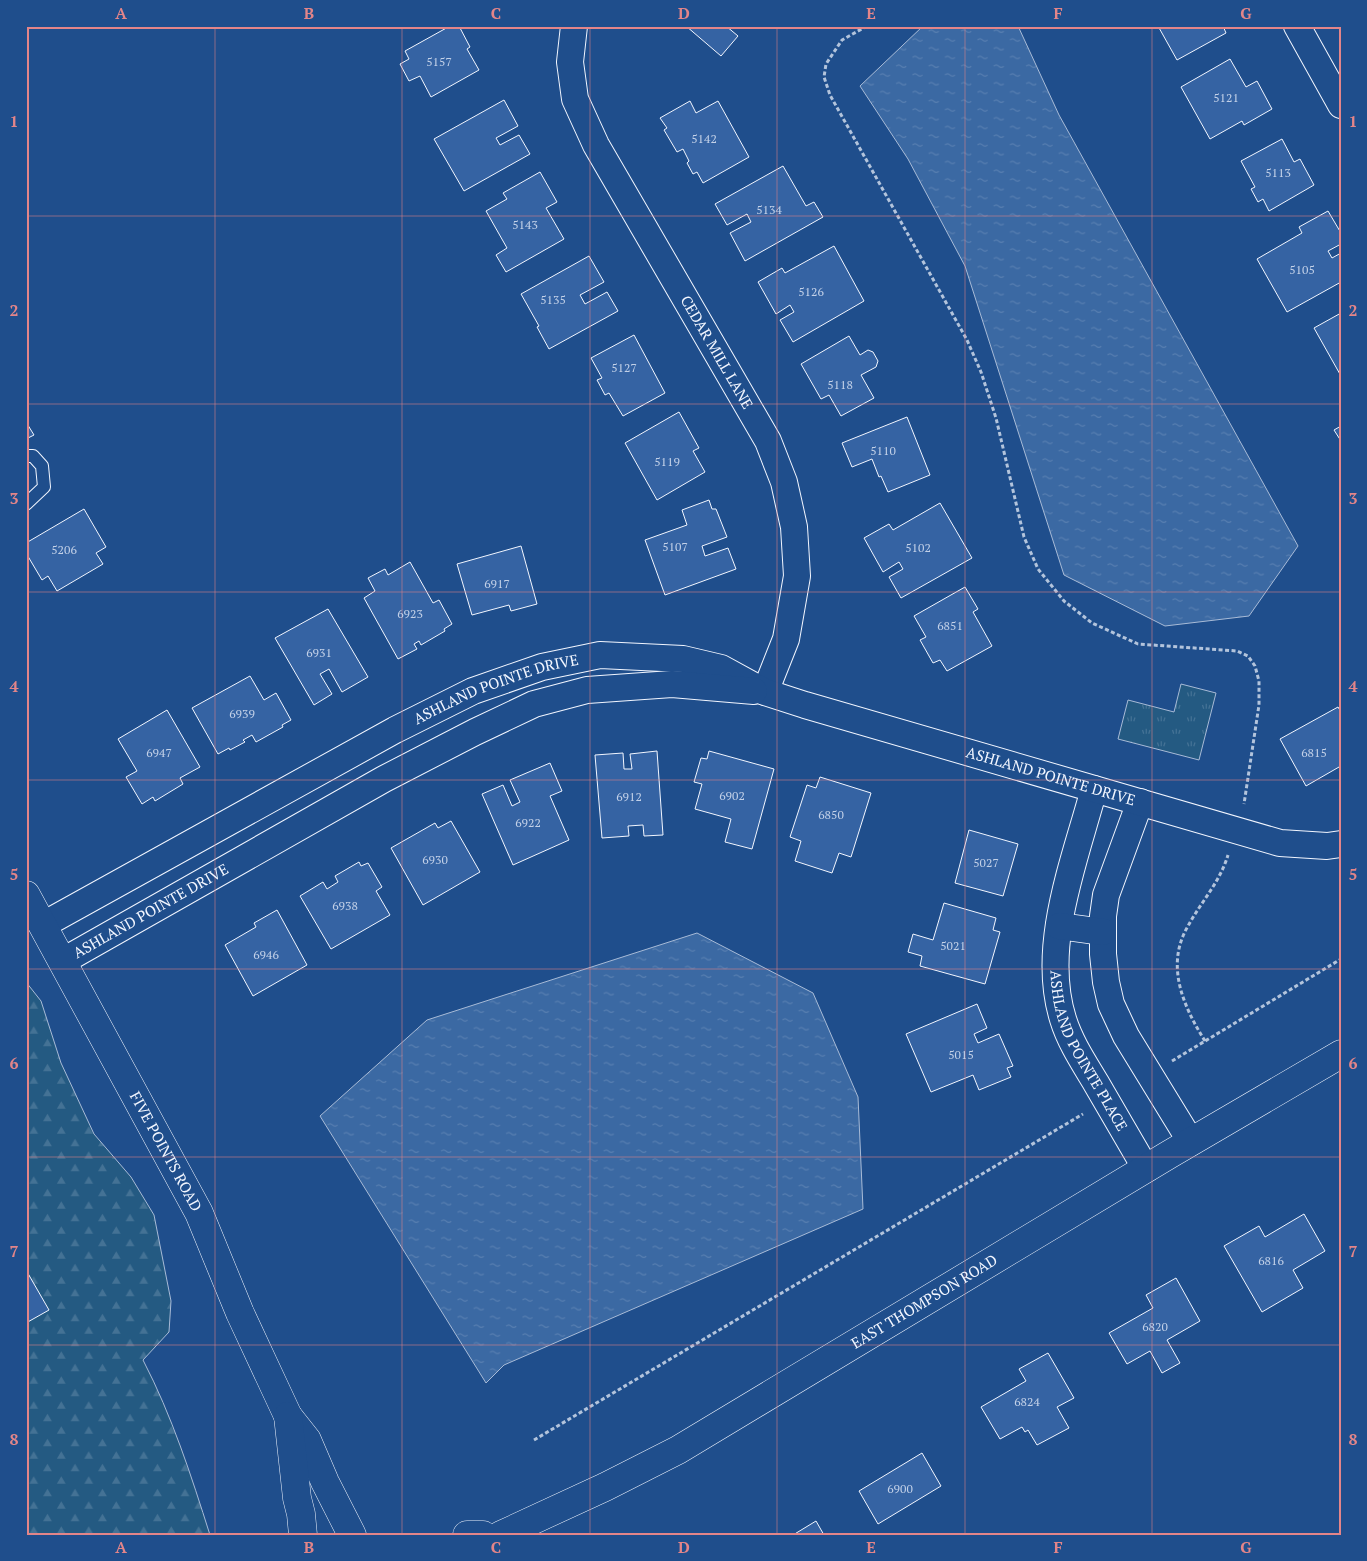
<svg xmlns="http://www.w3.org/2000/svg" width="1367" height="1561" viewBox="0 0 1367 1561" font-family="'PT Serif',serif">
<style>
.grass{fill:url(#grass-tufts);stroke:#a8bbd7}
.forest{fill:url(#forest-firs);stroke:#a8bbd7}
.water{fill:url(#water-ripples);stroke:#a8bbd7}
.building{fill:#3563a3;stroke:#f2f6ff}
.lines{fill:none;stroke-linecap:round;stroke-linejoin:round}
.lane-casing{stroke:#f2f6ff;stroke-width:14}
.street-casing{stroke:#f2f6ff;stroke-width:28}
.secondary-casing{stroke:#f2f6ff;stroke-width:29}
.path{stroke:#b3c4dc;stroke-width:3;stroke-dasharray:4 2.5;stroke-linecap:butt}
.lane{stroke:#1f4e8c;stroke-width:12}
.street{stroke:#1f4e8c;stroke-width:26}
.secondary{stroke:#1f4e8c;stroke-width:28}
.grid{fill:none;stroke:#e38589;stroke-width:1;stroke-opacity:0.55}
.labels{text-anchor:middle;stroke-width:4;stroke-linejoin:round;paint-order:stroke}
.number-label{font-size:12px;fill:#c3d1e8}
.street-label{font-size:15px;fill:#f2f6ff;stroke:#1f4e8c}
.neatline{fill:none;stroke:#e38589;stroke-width:2}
.grid-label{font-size:16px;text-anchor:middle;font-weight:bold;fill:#e38589}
</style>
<defs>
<pattern id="grass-tufts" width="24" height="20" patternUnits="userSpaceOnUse" patternTransform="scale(1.25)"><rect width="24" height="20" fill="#245a82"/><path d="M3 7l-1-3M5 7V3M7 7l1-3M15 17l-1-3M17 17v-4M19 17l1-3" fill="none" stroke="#447295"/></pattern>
<pattern id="forest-firs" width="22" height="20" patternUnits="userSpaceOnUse" patternTransform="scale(1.25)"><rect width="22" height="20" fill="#245a82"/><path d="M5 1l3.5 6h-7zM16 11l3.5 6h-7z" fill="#447295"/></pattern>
<pattern id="water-ripples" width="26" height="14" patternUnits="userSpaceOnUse" patternTransform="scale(1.25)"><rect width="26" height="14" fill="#3b69a3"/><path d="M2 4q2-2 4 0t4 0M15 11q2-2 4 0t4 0" fill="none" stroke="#587fb1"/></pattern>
</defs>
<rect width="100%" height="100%" fill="#1f4e8c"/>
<path class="grass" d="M 1181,684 L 1216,693 L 1199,760 L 1118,739 L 1128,700 L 1174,712 Z"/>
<path class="forest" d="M 26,982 L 41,1001 L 61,1063 L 94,1134 L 131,1177 L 154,1215 L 171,1301 L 169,1332 L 143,1360 C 172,1416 191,1475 210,1535 L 26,1535 Z"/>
<path class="water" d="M 923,26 L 1018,26 L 1059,115 L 1298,546 L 1249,616 L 1165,626 L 1064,575 L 965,266 L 908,159 L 860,86 Z
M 697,933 L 813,993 L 858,1097 L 863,1209 L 504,1365 L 486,1383 L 320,1116 L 427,1020 Z"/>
<path class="building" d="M 450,26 L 459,26 L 470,47 L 467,49 L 479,70 L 431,97 L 420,76 L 409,81 L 400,64 L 409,59 L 405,51 Z
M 686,26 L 726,26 L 738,36 L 721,56 Z
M 1158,26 L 1223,26 L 1226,33 L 1177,60 Z
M 1230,59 L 1246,87 L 1257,81 L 1272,109 L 1244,125 L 1242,121 L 1210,139 L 1181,87 Z
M 504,100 L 518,126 L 496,138 L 500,145 L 519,135 L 530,154 L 464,191 L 434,139 Z
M 690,101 L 696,113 L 718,101 L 749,157 L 703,183 L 697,172 L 693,174 L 687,163 L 689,161 L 683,149 L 677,152 L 664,130 L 667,128 L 660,118 Z
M 1282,139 L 1294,162 L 1300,159 L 1314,185 L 1269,211 L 1263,199 L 1258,202 L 1251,189 L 1255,187 L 1241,161 Z
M 783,166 L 806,206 L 814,202 L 823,217 L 745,261 L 730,233 L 751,222 L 747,214 L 727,225 L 715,204 Z
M 540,172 L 557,202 L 546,208 L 564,239 L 506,272 L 496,255 L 507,248 L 486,211 L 507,199 L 503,193 Z
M 1328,211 L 1341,233 L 1341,244 L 1328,251 L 1332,258 L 1341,253 L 1341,282 L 1287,312 L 1257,259 L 1302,233 L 1299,227 Z
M 834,246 L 864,301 L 793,342 L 780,320 L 794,312 L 790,305 L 776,314 L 758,282 L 782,268 L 785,273 Z
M 589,256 L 604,282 L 580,295 L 585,304 L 607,292 L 618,311 L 549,349 L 537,327 L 539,326 L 521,294 Z
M 1341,313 L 1341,376 L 1314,328 Z
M 634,335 L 665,393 L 623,416 L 609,393 L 605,395 L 597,380 L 602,378 L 591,358 Z
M 849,336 L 860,355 L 868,350 L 873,352 L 878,361 L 876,367 L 861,375 L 874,398 L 841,416 L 829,395 L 821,399 L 801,364 Z
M 679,412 L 699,448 L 693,451 L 705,472 L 657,500 L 625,443 Z
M 907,417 L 930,475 L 888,492 L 881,476 L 879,477 L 872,459 L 852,467 L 842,443 Z
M 26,422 L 34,435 L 26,439 Z
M 1341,426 L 1341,441 L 1334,430 Z
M 709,500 L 712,509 L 716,509 L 727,537 L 702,546 L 705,556 L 728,548 L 736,569 L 665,595 L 645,540 L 687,525 L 682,510 Z
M 940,503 L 972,558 L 901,598 L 889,577 L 903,569 L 899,562 L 883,572 L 864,538 L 889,524 L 893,530 Z
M 84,509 L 106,547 L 96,553 L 103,564 L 57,591 L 48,576 L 42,580 L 26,553 L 26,543 Z
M 521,546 L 537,604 L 511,611 L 509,605 L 472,615 L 457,564 Z
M 410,562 L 433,603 L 439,600 L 452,624 L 444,629 L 445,631 L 421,645 L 419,641 L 414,644 L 417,649 L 398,659 L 364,598 L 375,591 L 368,578 L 385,569 L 388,575 Z
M 965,587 L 978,609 L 973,612 L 992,646 L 947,671 L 940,660 L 933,663 L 920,640 L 926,637 L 914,616 Z
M 328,609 L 368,677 L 342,692 L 329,669 L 320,674 L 332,694 L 314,705 L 275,638 Z
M 250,676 L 264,700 L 276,693 L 291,720 L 282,725 L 283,727 L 256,742 L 252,735 L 243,740 L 245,742 L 230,750 L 229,748 L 218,754 L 192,708 Z
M 1338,707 L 1341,712 L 1341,771 L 1339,767 L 1306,786 L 1280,739 Z
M 167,710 L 200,767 L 180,778 L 183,784 L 155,801 L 153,797 L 142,804 L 126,777 L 137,771 L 118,739 Z
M 657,751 L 663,835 L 644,836 L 643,825 L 628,826 L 629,836 L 602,838 L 595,755 L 623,753 L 624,769 L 632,769 L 630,754 Z
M 709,751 L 774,769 L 752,849 L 725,842 L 731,819 L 695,809 L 702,784 L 694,782 L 701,758 L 707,759 Z
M 550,763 L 562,791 L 550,796 L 569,840 L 513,865 L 482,794 L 503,785 L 512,806 L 520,802 L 510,780 Z
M 820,777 L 871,793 L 851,857 L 839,853 L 832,873 L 795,861 L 801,841 L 790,837 L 807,785 L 816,788 Z
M 451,821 L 480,872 L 423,905 L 391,848 L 435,823 L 438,828 Z
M 969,830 L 1018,844 L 1003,896 L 955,883 Z
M 359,862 L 361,866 L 368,863 L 382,887 L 376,891 L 390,915 L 331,949 L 300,896 L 323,882 L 327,889 L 338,882 L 335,876 Z
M 944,903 L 996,918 L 993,930 L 1000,932 L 985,984 L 920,966 L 922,956 L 908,952 L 913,934 L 933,940 Z
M 277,910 L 307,965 L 253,996 L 225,945 L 256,927 L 254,923 Z
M 977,1004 L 987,1028 L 974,1034 L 978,1043 L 999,1034 L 1013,1066 L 1007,1068 L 1011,1077 L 979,1090 L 973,1075 L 931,1092 L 906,1034 Z
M 1304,1214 L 1325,1251 L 1293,1270 L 1303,1288 L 1262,1312 L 1224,1246 L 1259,1226 L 1265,1237 Z
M 26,1270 L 49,1310 L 26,1323 Z
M 1176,1278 L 1200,1321 L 1167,1340 L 1180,1363 L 1162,1373 L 1150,1351 L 1127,1364 L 1109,1333 L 1153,1308 L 1146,1295 Z
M 1048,1353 L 1074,1398 L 1057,1407 L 1069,1428 L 1037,1445 L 1028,1430 L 1025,1432 L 1022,1427 L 1000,1439 L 981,1407 L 1026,1381 L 1019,1369 Z
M 922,1453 L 941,1486 L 878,1524 L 859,1491 Z
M 816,1521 L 824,1535 L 793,1535 Z"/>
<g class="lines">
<defs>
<path id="lane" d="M 26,456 L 33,456 L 42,466 L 44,487 L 26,504"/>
<g id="street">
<path id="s1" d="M 574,26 L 570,62 L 575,99 L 596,145 L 768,441 L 784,482 L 794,527 L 797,576 L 786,639 L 765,692"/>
<path d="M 1297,26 L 1341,105"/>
<path id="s2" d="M 1094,789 C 1075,860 1040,946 1063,1019 C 1070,1042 1084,1063 1096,1083 C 1113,1112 1129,1140 1146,1169"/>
<path d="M 1140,802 L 1106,895 L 1103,916 L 1103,954 L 1106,982 L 1111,1004 L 1126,1036 L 1191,1142"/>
<path id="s3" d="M 43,925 L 395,730 L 473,691 L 542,667 L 600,655 L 683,659 L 721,668 L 765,692 L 805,705 L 1280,843 L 1327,846 L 1341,844"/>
<path d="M 1059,926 L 1103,932"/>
<path id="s4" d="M 63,961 L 384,779 L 475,732 L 534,704 L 587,690 L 672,684 L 754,691"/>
</g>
<g id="secondary">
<path id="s5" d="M 26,895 L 199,1213 L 240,1313 L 288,1416 L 307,1440 L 325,1482 L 352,1535"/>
<path d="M 288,1416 L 297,1498 L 301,1514 L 303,1535"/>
<path d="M 467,1535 L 483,1535"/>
<path id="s6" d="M 501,1535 L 605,1487 L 678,1450 L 1170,1154 L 1341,1054"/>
</g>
</defs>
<use href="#lane" class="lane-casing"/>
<use href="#street" class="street-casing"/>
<use href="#secondary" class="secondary-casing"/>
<path class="path" d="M 867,26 L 842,40 L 826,64 L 824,77 L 830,95 L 967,340 L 981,372 L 996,418 L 1024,537 L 1038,569 L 1064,601 L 1092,623 L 1138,644 L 1237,651 L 1248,656 L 1255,666 L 1259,681 L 1259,705 L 1244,804
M 1205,1041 C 1183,1006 1165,965 1188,926 C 1201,902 1220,882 1228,855
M 1172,1061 L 1341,959
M 534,1440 L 1083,1114"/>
<use href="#lane" class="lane"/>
<use href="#street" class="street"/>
<use href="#secondary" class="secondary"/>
</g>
<path class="grid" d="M 215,26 L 215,1535M 402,26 L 402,1535M 590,26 L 590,1535M 777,26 L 777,1535M 965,26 L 965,1535M 1152,26 L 1152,1535M 26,216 L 1341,216M 26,404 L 1341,404M 26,592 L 1341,592M 26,780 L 1341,780M 26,969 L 1341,969M 26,1157 L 1341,1157M 26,1345 L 1341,1345"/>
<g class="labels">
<g class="number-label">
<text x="439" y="66">5157</text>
<text x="1226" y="102">5121</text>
<text x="704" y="143">5142</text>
<text x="1278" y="177">5113</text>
<text x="769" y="214">5134</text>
<text x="525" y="229">5143</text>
<text x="1302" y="274">5105</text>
<text x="811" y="296">5126</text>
<text x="553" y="304">5135</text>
<text x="624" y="372">5127</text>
<text x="840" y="389">5118</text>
<text x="883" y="455">5110</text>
<text x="667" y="466">5119</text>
<text x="675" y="551">5107</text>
<text x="918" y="552">5102</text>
<text x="64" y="554">5206</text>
<text x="497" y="588">6917</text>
<text x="410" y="618">6923</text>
<text x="950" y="630">6851</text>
<text x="319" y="657">6931</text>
<text x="242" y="718">6939</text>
<text x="159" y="757">6947</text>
<text x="1314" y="757">6815</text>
<text x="732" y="800">6902</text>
<text x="629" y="801">6912</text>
<text x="831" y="819">6850</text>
<text x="528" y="827">6922</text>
<text x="435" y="864">6930</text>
<text x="986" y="867">5027</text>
<text x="345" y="910">6938</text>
<text x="953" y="950">5021</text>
<text x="266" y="959">6946</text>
<text x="961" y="1059">5015</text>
<text x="1271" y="1265">6816</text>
<text x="1155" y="1331">6820</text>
<text x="1027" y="1406">6824</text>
<text x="900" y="1493">6900</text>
</g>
<g class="street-label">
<text dy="5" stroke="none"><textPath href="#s1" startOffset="364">CEDAR MILL LANE</textPath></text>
<text dy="5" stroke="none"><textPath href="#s3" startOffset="512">ASHLAND POINTE DRIVE</textPath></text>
<text dy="5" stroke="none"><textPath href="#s3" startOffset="1092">ASHLAND POINTE DRIVE</textPath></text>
<text dy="5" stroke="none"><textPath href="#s4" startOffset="101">ASHLAND POINTE DRIVE</textPath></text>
<text dy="5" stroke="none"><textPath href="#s2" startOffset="274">ASHLAND POINTE PLACE</textPath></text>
<text dy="5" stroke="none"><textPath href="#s5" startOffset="292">FIVE POINTS ROAD</textPath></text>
<text dy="5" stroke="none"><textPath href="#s6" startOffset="484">EAST THOMPSON ROAD</textPath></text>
</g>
</g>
<rect width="1367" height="1561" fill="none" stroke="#1f4e8c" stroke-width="55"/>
<rect x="28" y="28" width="1312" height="1506" class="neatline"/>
<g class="grid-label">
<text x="121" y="19">A</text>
<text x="309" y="19">B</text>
<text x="496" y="19">C</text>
<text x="684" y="19">D</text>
<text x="871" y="19">E</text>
<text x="1058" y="19">F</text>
<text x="1246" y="19">G</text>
<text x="14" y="127">1</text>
<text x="1353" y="127">1</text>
<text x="14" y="316">2</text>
<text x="1353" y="316">2</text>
<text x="14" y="504">3</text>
<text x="1353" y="504">3</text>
<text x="14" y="692">4</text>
<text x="1353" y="692">4</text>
<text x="14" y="880">5</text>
<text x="1353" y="880">5</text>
<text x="14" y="1069">6</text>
<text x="1353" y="1069">6</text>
<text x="14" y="1257">7</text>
<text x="1353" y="1257">7</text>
<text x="14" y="1445">8</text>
<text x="1353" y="1445">8</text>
<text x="121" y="1553">A</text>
<text x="309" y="1553">B</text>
<text x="496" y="1553">C</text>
<text x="684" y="1553">D</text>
<text x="871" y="1553">E</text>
<text x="1058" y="1553">F</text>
<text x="1246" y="1553">G</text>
</g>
</svg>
